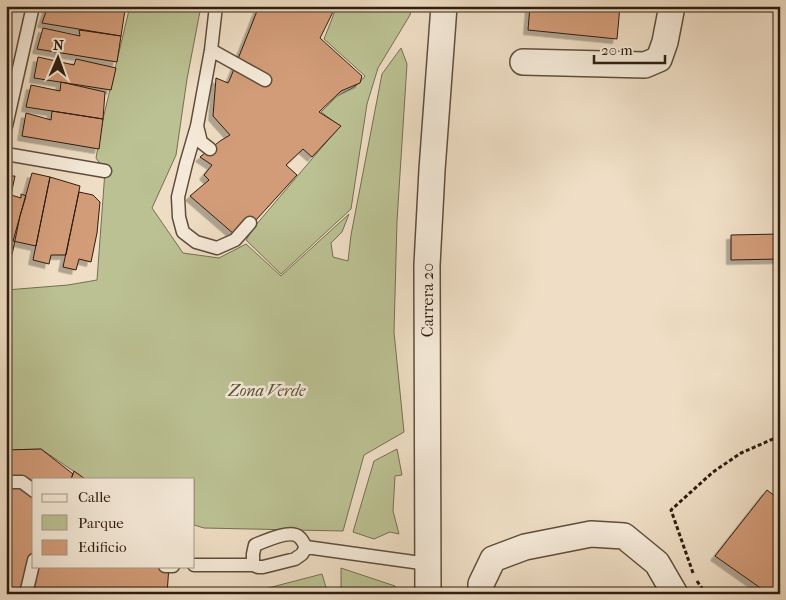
<svg xmlns="http://www.w3.org/2000/svg" width="786" height="600" viewBox="0 0 786 600" font-family="'IM FELL French Canon',serif">
<style>
.green{fill:#bbc193;stroke:#756f51}
.building{fill:#d29c79;stroke:#2f1d0f;filter:url(#shadow)}
.lines{fill:none;stroke-linecap:round;stroke-linejoin:round}
.lane-casing{stroke:#5f4d3c;stroke-width:15}
.street-casing{stroke:#5f4d3c;stroke-width:28}
.path{stroke:#2f1d0f;stroke-width:3;stroke-dasharray:4 2.5;stroke-linecap:butt}
.lane{stroke:#f5ead9;stroke-width:12}
.street{stroke:#f5ead9;stroke-width:25}
.labels{text-anchor:middle;stroke-width:5;stroke-linejoin:round;paint-order:stroke}
.street-label{font-size:16px;fill:#2f1d0f;stroke:#f5ead9}
.park-label{font-size:16px;font-style:italic;fill:#594e37;stroke:#f5ead9}
</style>
<defs>
<filter id="shadow"><feDropShadow dx="-4.5" dy="4.5" stdDeviation="0" flood-color="#0004"/></filter>
</defs>
<rect width="100%" height="100%" fill="#efdec5"/>
<filter id="stains"><feTurbulence type="fractalNoise" baseFrequency=".004" numOctaves="4"/><feColorMatrix values="0 0 0 0 .2 0 0 0 0 .09 0 0 0 0 .02 0 0 0 .5 -.17"/></filter>
<radialGradient id="worn" r=".72"><stop offset=".6" stop-color="#630" stop-opacity="0"/><stop offset="1" stop-color="#630" stop-opacity=".3"/></radialGradient>
<path class="green" d="M 130,6 L 201,6 L 187,79 L 176,155 L 152,208 L 183,253 L 219,258 L 246,244 L 281,276 L 349,214 L 342,232 L 331,243 L 333,257 L 348,261 L 351,235 L 382,74 L 401,48 L 407,64 L 397,221 L 394,332 L 404,432 L 364,455 L 343,531 L 204,528 L 194,525 L 194,479 L 85,479 L 41,449 L 6,450 L 6,290 L 68,285 L 97,280 L 105,171 L 96,158 L 103,119 Z
M 337,6 L 353,6 L 357,8 L 357,6 L 412,6 L 410,15 L 378,68 L 367,104 L 351,209 L 281,274 L 246,240 L 255,226 L 340,126 L 321,112 C 327,107 333,99 339,95 C 350,89 357,87 365,76 L 324,39 Z
M 397,449 L 402,475 L 395,476 L 393,511 L 399,534 L 390,532 L 374,539 L 353,532 L 374,461 Z
M 341,568 L 395,586 L 396,594 L 341,594 Z
M 322,574 L 328,594 L 245,594 Z"/>
<path class="building" d="M 48,6 L 101,6 L 125,10 L 121,36 L 42,23 Z
M 101,6 L 128,6 L 127,10 Z
M 259,6 L 336,6 L 320,38 L 362,76 L 360,83 L 341,91 L 319,112 L 341,126 L 312,157 L 303,149 L 286,165 L 297,175 L 256,220 L 242,241 L 190,196 L 209,180 L 204,175 L 212,165 L 200,157 L 220,141 L 230,135 L 213,116 L 216,78 L 228,83 L 230,79 Z
M 530,6 L 620,6 L 617,39 L 528,30 Z
M 43,28 L 80,36 L 79,30 L 121,36 L 117,62 L 37,49 Z
M 38,57 L 74,65 L 76,59 L 116,68 L 111,90 L 34,78 Z
M 61,82 L 105,92 L 103,119 L 26,107 L 31,85 L 60,91 Z
M 52,111 L 103,119 L 99,149 L 22,136 L 26,113 L 51,120 Z
M 32,173 L 50,177 L 36,246 L 13,241 Z
M 6,176 L 15,176 L 11,195 L 21,198 L 21,194 L 26,196 L 20,216 L 12,255 L 6,251 Z
M 50,177 L 80,186 L 66,255 L 51,255 L 49,264 L 33,260 Z
M 79,192 L 93,195 L 100,202 L 97,233 L 91,262 L 79,259 L 76,270 L 63,267 Z
M 780,234 L 780,259 L 731,260 L 731,235 Z
M 41,449 L 73,474 L 71,479 L 34,479 L 34,566 L 169,566 L 167,594 L 6,594 L 6,450 Z
M 74,471 L 85,479 L 71,479 Z
M 767,490 L 780,500 L 780,594 L 769,594 L 715,556 Z"/>
<g class="lines">
<defs>
<path id="lane" d="M 216,6 L 211,50 L 197,126 L 186,164 L 178,197 L 179,217 L 183,232 L 196,242 L 217,248 L 235,240 L 250,223
M 211,50 L 265,80
M 6,126 L 33,6
M 197,126 L 201,142 L 210,149
M 6,154 L 105,171
M 6,482 L 22,482 L 34,491
M 306,547 L 428,564
M 194,565 L 253,565 L 258,567 L 263,567 L 295,559 L 302,554 L 306,547
M 253,565 L 253,554 L 255,545 C 265,541 290,529 299,537 C 302,539 304,544 306,547
M 165,566 L 173,566
M 26,594 L 34,560"/>
<path id="street" d="M 523,62 L 645,65 L 659,59 L 665,42 L 672,6
M 428,594 L 427,265 L 432,170 L 444,6
M 481,594 L 481,584 L 493,559 L 525,547 L 591,534 L 624,536 L 657,563 L 675,594"/>
</defs>
<use href="#lane" class="lane-casing"/>
<use href="#street" class="street-casing"/>
<path class="path" d="M 693,573 L 671,510 L 713,472 L 741,453 L 780,436
M 697,581 L 706,594"/>
<use href="#lane" class="lane"/>
<use href="#street" class="street"/>
</g>
<g class="labels">
<g class="street-label">
<text transform="translate(427 300) rotate(-90)" y="6">Carrera 20</text>
</g>
<g class="park-label">
<text x="267" y="396">Zona Verde</text>
</g>
</g>
<rect width="786" height="600" fill="none" stroke="#efdec5" stroke-width="25"/>
<rect x="8" y="8" width="771" height="585" fill="none" stroke="#2f1d0f" stroke-width="2.5"/>
<rect x="12" y="12" width="761" height="575" fill="none" stroke="#2f1d0f"/>
<rect x="32" y="478" width="162" height="90" fill="#f5ead9" stroke="#a69888"/>
<rect x="42" y="494" width="25" height="8" fill="#f5ead9" stroke="#a69888"/>
<text x="78" y="502" font-size="15" fill="#2f1d0f">Calle</text>
<rect x="42" y="515" width="25" height="15" fill="#bbc193" stroke="#a69888"/>
<text x="78" y="528" font-size="15" fill="#2f1d0f">Parque</text>
<rect x="42" y="540" width="25" height="15" fill="#d29c79" stroke="#a69888"/>
<text x="78" y="552" font-size="15" fill="#2f1d0f">Edificio</text>
<g transform="translate(58 58) rotate(2)" stroke="#f5ead9" stroke-width="4" paint-order="stroke">
<path d="M0-4L9 19L0 12L-9 19Z" fill="#2f1d0f"/>
<text y="-8" font-size="14" font-weight="bold" text-anchor="middle" fill="#2f1d0f">N</text>
</g>
<path d="M594 55v8h71v-8" fill="none" stroke="#2f1d0f" stroke-width="2.5"/>
<text x="601" y="55" font-size="15" fill="#2f1d0f" stroke="#f5ead9" stroke-width="4" paint-order="stroke">20 m</text>
<rect width="100%" height="100%" filter="url(#stains)"/>
<rect width="100%" height="100%" fill="url(#worn)"/>
</svg>
